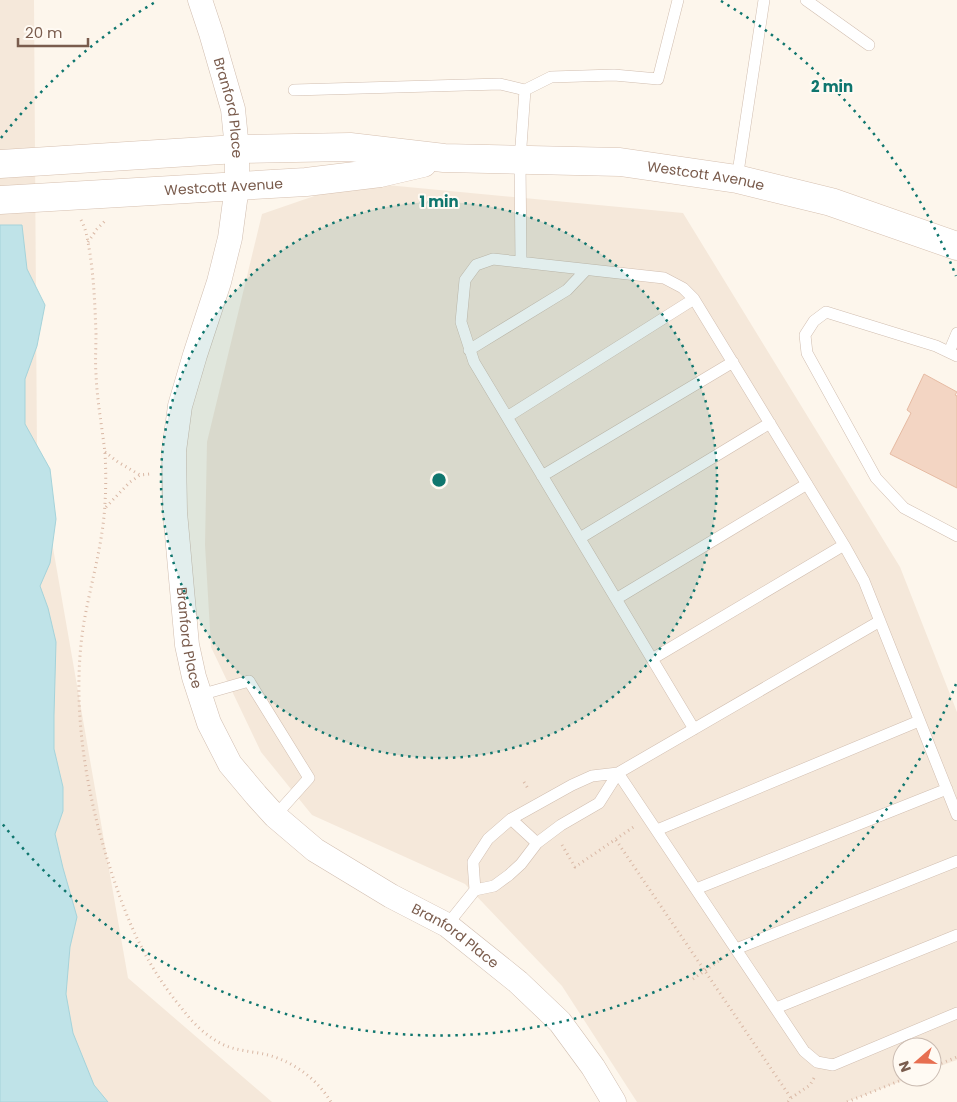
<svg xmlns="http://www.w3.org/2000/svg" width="957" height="1102" viewBox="0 0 957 1102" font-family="Poppins,sans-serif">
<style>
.residential{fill:#f5e8da}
.water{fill:#bfe3e8;stroke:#a5d3da}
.building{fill:#f3d5c3;stroke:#e6bba3}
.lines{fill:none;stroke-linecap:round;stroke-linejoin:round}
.lane-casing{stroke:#d1beb0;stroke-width:12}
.street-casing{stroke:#d1beb0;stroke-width:25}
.secondary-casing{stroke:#d6c0b0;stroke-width:29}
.path{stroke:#d9b8a5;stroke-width:3;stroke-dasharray:1 4;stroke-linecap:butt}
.lane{stroke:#fff;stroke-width:11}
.street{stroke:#fff;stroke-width:24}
.secondary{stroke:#fff;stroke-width:28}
.ring{fill:none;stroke:#0f766e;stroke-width:2.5;stroke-dasharray:2.5 5}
.labels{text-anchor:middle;stroke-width:4;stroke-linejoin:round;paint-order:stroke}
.street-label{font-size:14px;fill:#7a5c4d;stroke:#fffaf3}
.centre{fill:#0f766e;stroke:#fffaf3;stroke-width:2.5}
.ring-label{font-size:15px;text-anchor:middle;font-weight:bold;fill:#0f766e;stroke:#fffaf3;stroke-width:4;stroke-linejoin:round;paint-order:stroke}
</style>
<rect width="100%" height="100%" fill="#fdf6ec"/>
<path class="residential" d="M 0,0 L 34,0 L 37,456 L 128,978 L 272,1102 L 0,1102 Z
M 355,182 L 683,213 L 900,567 L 957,712 L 957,1060 L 932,1069 L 932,1047 L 902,1047 L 902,1077 L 912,1077 L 846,1102 L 637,1102 L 562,986 L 465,884 L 312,815 L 261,752 L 211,647 L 205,545 L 207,442 L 262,214 Z"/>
<path class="water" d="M 0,225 L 22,225 L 27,269 L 45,305 L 37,346 L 25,379 L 25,424 L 50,469 L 56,519 L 50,563 L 40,586 L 48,608 L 56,642 L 54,715 L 54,749 L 63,787 L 63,811 L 55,834 L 63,868 L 77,917 L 70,947 L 66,994 L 73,1033 L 94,1085 L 108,1102 L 0,1102 Z"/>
<path class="building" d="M 924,374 L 957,392 L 955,395 L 957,396 L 957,488 L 890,454 L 911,413 L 907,410 Z"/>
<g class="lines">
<defs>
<path id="lane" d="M 806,0 L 869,45
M 294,90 L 500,84 L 525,90
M 737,179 L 764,0
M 521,262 L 520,160 L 525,90 L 551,77 L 614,75 L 658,79 L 678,0
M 469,350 L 567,290 L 586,270
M 949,352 L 957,333
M 957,356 L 936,346 L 826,312 L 814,321 L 805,335 L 807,353 L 876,478 L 904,508 L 957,536
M 507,417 L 694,299
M 542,476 L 733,362
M 580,538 L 770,423
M 616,599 L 807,484
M 652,659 L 844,545
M 200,695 L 249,681 L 309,778 L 275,816
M 694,729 L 474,362 L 461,322 L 465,280 L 476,265 L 493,259 L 664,278 L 683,288 L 694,299 L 844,545 L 864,581 L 957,815
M 618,773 L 599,803 L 561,825 L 537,843 L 521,864 L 509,875 L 494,886 L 475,890 L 473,862 L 488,839 L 511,819 L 572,785 L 592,776 L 618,773 L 880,621
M 618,773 L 804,1051 L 817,1062 L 833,1065 L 957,1013
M 511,819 L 537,843
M 657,830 L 919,721
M 696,889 L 947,789
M 447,925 L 475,890
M 736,949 L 957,861
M 776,1008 L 957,935"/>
<g id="street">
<path id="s1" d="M 200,0 L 211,33 L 233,109 L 237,149 L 237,186 L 230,238 L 219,282 L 195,355 L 180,406 L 174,451 L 175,512 L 187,645 L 194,677 L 209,723 L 230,764 L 256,795 L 275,816 L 315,850 L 391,896 L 447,925 L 518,982 L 560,1022 L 593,1067 L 614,1102"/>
</g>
<g id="secondary">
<path id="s2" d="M 0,164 L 237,149 L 350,147 L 444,158 L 620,162 L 737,179 L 831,202 L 957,246"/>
<path id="s3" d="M 0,200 L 306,182 L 380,173 L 423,163"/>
</g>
</defs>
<use href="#lane" class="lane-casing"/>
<use href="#street" class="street-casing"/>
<use href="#secondary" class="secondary-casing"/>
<path class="path" d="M 81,220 C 87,231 88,242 90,254 C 94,280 95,307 96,334 C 96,347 95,360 96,374 C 97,400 102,427 105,453 C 106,470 106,487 105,503 C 103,544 91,582 84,622 C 69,712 89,812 120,897 C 135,939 154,975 183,1010 C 193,1023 205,1035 220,1043 C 234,1051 252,1051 268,1055 C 294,1062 317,1079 331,1102
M 88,242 L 97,229 L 106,220
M 105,452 L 118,462 L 140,475
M 106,507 L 130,482 L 140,475 L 150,474
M 524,782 L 529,790
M 616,840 L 791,1098
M 562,845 L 575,867 L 635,826
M 693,979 L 723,958
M 932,1067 L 957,1057
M 788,1102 L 791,1098 L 810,1085 L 814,1078
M 847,1102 L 909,1077"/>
<use href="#lane" class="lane"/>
<use href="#street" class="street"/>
<use href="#secondary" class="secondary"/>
</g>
<circle cx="439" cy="480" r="278" fill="#0f766e" fill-opacity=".12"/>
<g class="ring">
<circle cx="439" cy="480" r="278"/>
<path d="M956 684A556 556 0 0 1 1 822M1 138A556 556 0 0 1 157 1M721 1A556 556 0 0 1 956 276"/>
</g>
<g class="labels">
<g class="street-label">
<text dy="5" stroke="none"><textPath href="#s1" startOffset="112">Branford Place</textPath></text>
<text dy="5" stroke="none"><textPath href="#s2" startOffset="708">Westcott Avenue</textPath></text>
<text dy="5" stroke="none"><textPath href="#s3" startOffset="224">Westcott Avenue</textPath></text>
<text dy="5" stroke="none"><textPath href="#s1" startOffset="652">Branford Place</textPath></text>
<text dy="5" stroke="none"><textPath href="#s1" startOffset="1072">Branford Place</textPath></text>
</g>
</g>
<circle cx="439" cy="480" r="8" class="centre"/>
<g class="ring-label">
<text x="832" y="92">2 min</text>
<text x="439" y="207">1 min</text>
</g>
<g transform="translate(917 1062) rotate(250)"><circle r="24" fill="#fffaf3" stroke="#cabbb1"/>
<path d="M0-4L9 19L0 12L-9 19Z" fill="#e76f51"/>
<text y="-8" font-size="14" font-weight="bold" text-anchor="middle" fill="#7a5c4d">N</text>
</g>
<path d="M18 38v8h70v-8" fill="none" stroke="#7a5c4d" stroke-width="2.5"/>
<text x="25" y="38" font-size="15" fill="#7a5c4d" stroke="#fffaf3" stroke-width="4" paint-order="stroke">20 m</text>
</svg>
